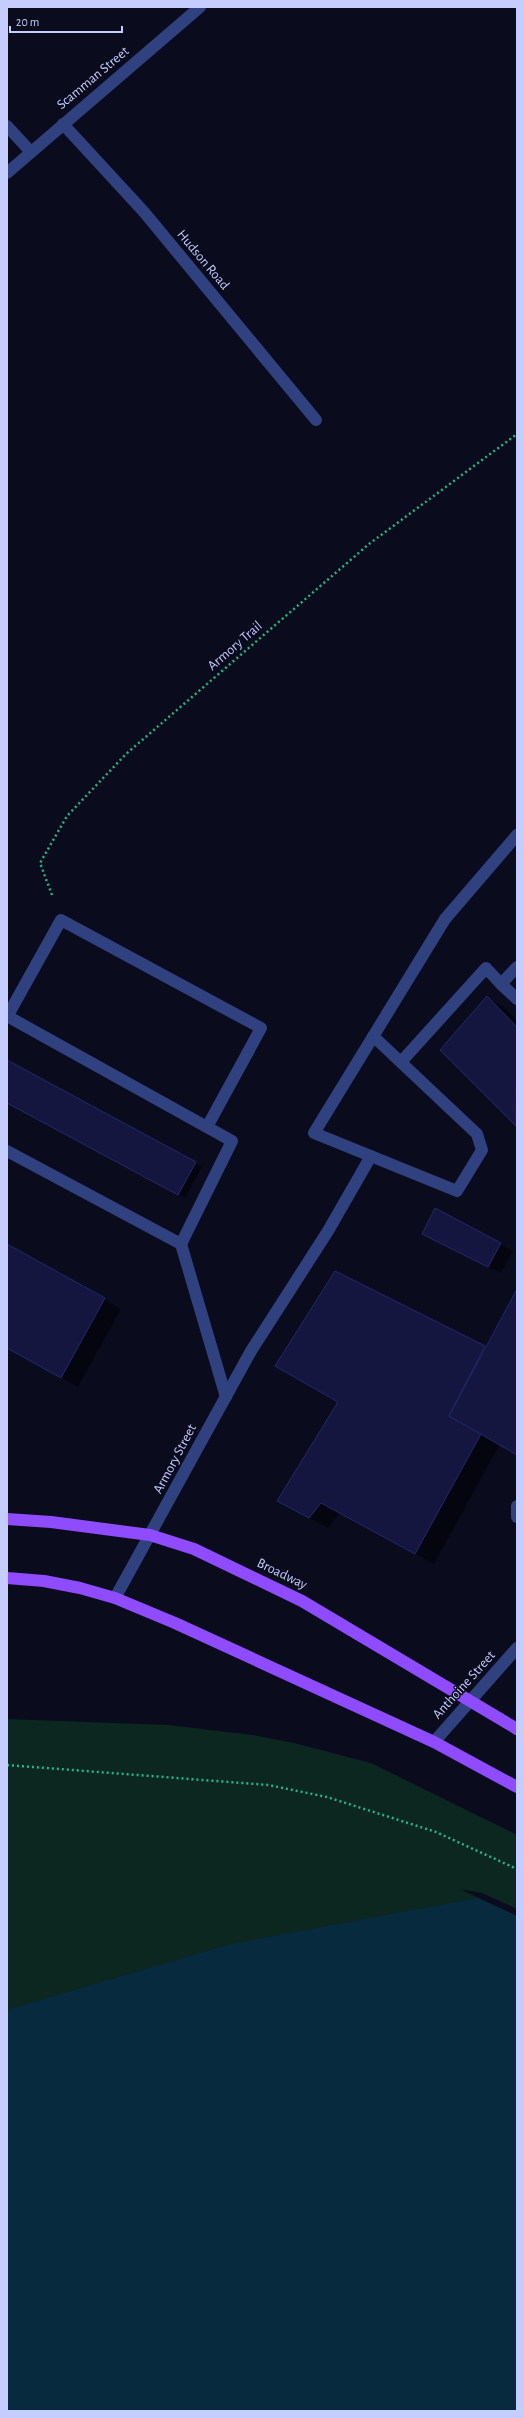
<svg xmlns="http://www.w3.org/2000/svg" width="524" height="2418" font-family="'Alegreya Sans',sans-serif">
	<rect width="100%" height="100%" fill="#0a0b1d"/>
	<path fill="#0c271f" d="M7 1719 168 1725 253 1735 294 1743 371 1763 517 1835V1909L482 1893 460 1889 517 1916V2411H7Z"/>
	<path fill="#072a3f" d="M478 1898 517 1916V2411H7V2010L231 1944Z"/>
	<g fill="#0007">
		<path d="M488 998 504 1007 517 1021V1126L441 1050Z"/>
		<path d="M7 1062 202 1167 185 1198 7 1102Z"/>
		<path d="M436 1210 513 1251 501 1273 436 1241Z"/>
		<path d="M7 1245 121 1309 78 1387 7 1347Z"/>
		<path d="M336 1273 485 1347 517 1291V1454L500 1444 434 1564 340 1513 328 1528 278 1501 340 1401Z"/>
	</g>
	<g fill="#14163f" stroke="#24286d">
		<path d="M487 996 517 1027 516 1126 440 1050Z"/>
		<path d="M7 1060 196 1162 178 1195 7 1103Z"/>
		<path d="M435 1208 501 1243 488 1267 422 1234Z"/>
		<path d="M7 1244 105 1298 61 1378 7 1348Z"/>
		<path d="M335 1271 485 1346 449 1416 481 1434 415 1554 321 1503 309 1518 277 1501 338 1402 275 1366Z"/>
		<path d="M517 1289V1455L449 1416Z"/>
	</g>
	<g fill="none" stroke-linecap="round" stroke-linejoin="round">
		<g stroke="#22b688" stroke-width="2.5" stroke-dasharray="2 3" stroke-linecap="butt">
			<path d="M52 895 40 863 67 816 126 754 369 544 517 434"/>
			<path d="M7 1765 268 1785 327 1797 436 1832 517 1869"/>
		</g>
		<g stroke="#304180" stroke-width="12">
			<path d="M63 124 144 212 316 420"/>
			<path d="M7 126 31 152"/>
			<path d="M7 173 200 7"/>
			<path d="M517 967 501 984 517 999"/>
			<path d="M8 1015 61 920 261 1028 207 1127"/>
			<path d="M7 1016 232 1141 181 1244"/>
			<path d="M373 1036 477 1134 482 1150 457 1191 314 1133 445 919 517 835"/>
			<path d="M401 1062 486 968 501 984"/>
			<path d="M7 1151 181 1244 226 1397"/>
			<path d="M517 1506V1517"/>
			<path d="M115 1598 251 1351 328 1231 371 1156"/>
			<path d="M434 1742 517 1648"/>
		</g>
		<g stroke="#8f4cff" stroke-width="12">
			<path d="M7 1519 51 1522 150 1535 194 1549 302 1601 517 1729"/>
			<path d="M7 1578 44 1581 80 1588 115 1598 175 1623 434 1742 517 1787"/>
		</g>
	</g>
	<g text-anchor="middle" dominant-baseline="central" stroke-width="3" stroke-linejoin="round" paint-order="stroke">
		<g font-size="14" fill="#c5cdff" stroke="#0a0b1d">
			<text transform="translate(93 78) rotate(-40)">Scamman Street</text>
			<text transform="translate(203 260) rotate(50)">Hudson Road</text>
			<text transform="translate(235 646) rotate(-41)">Armory Trail</text>
			<text transform="translate(175 1459) rotate(-62)">Armory Street</text>
			<text transform="translate(282 1574) rotate(26)">Broadway</text>
			<text transform="translate(464 1685) rotate(-48)">Anthoine Street</text>
		</g>
	</g>
	<rect width="524" height="2418" fill="none" stroke="#c5cdff" stroke-width="16"/>
	<path d="M10 26v6h112v-6" fill="none" stroke="#c5cdff" stroke-width="2"/>
	<text x="16" y="26" font-size="12" fill="#c5cdff" stroke="#0a0b1d" stroke-width="3" paint-order="stroke">20 m</text>
</svg>
